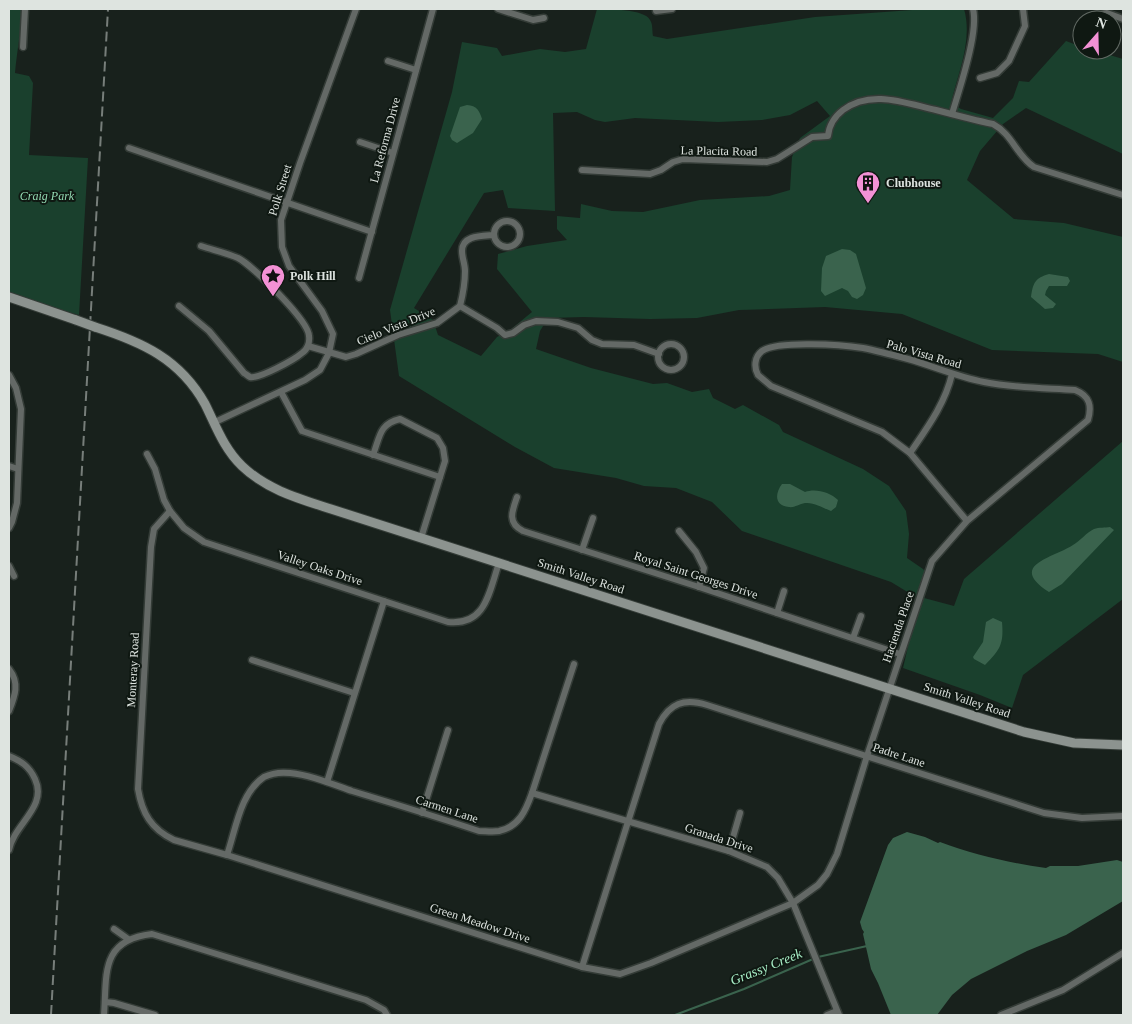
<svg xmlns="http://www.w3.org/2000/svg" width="1132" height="1024" font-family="'Times New Roman',serif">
	<rect width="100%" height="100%" fill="#18211c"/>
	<g fill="#1a402d" fill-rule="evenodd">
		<path d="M9 9H22C21 31 17 51 15 73L29 76 33 83 29 155 88 158 79 315 9 295Z"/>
		<path d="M597 9C608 9 645 9 650 20 653 24 652 31 653 36L667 39 815 17 926 9H964C973 40 958 73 951 103L961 109 993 118 1013 98 1019 81 1029 82 1066 41 1082 47V50H1093L1123 59V154L1026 108 1003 124 980 151 967 180 1014 219 1064 223 1123 237V362L1098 354 992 350 902 314 825 307 739 310 697 318 650 319 584 317 548 318 540 331 536 349 591 368 653 384 667 383 692 392 709 389 713 398 735 409 743 405 779 425 783 432 863 469 889 486 906 511 909 534 907 558 923 569 931 578 924 598 954 606 964 579 1123 441V599L1023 675 1012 708 980 695 903 668 919 599 891 582 742 531 712 502 676 488 644 486 616 478 554 468 515 447 399 376 390 310 452 92 462 42 497 48 502 56 540 49 565 52 586 49ZM817 101 830 116 800 138 792 157 790 190 769 196 700 200 643 212 612 211 581 204 580 218 557 216V229L567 240 527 246 498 254 497 269 532 312 510 330 497 337 481 356 438 335 433 320 414 308 484 193 503 190 508 208 555 211 553 113 577 112 595 120 605 122 635 118 718 122 762 120 790 115Z"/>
	</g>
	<g fill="#3a634d">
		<path d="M467 105C477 106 479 110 482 119L473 133 457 143 452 140 450 136 460 107Z"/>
		<path d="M842 249 850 250 856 254 866 288 863 295 857 299 852 297 848 291 842 288 825 296 821 291 822 268 826 256Z"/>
		<path d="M1049 274 1068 277 1070 281 1067 286H1049L1046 291 1045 295 1056 304 1053 308 1045 309 1031 297C1033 283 1035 278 1049 274Z"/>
		<path d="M782 484H790L805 492C815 488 830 492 838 500L836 507 831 511C823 508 814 502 805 503 799 504 794 508 789 507 774 506 775 493 782 484Z"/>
		<path d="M1110 527 1114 530 1062 584 1049 592C1007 565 1053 558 1073 545 1080 541 1087 532 1094 529 1099 527 1105 528 1110 527Z"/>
		<path d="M993 618 1002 622C1004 644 1000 650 985 665L974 659 973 657 983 642 986 622Z"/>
		<path d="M907 832 925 837 938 843 940 842C975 855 1010 863 1046 868L1050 866H1078L1117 860 1123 862V901L1066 935 1027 951 971 979 952 995 937 1015H891L878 983 871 969 863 934 864 932 862 929 860 922 888 845 893 838Z"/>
	</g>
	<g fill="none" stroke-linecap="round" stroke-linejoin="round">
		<g stroke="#3a634d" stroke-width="2">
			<path d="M818 957 867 946"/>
			<path d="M675 1015 744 989 813 959"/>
		</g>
		<g stroke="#343c37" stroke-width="9">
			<g id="minor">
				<path d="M498 9 533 20 544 18"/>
				<path d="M656 11 672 9"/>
				<path d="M1096 20 1095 15 1107 13 1123 19"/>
				<path d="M23 47 25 9"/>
				<path d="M388 61 416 70"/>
				<path d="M980 78 997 73 1009 61 1025 26 1023 9"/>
				<path d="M952 114C959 90 979 32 973 9"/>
				<path d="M360 142 393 153"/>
				<path d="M129 148 372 232"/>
				<path d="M582 170 650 174 661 170 673 162 683 159 767 162 777 159 812 137 828 136C829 125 834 117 843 110 871 89 905 103 936 110 955 115 974 120 993 124 1012 134 1017 156 1034 167L1123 195"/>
				<circle cx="507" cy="234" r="13"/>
				<path d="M359 278 433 9"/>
				<path d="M179 306 209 331 244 373C246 374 248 376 250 377 259 379 294 360 302 353 307 350 310 343 309 336 309 321 253 266 238 258 227 253 213 250 201 246"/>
				<path d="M460 306C463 294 465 283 465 271 465 264 462 258 462 251 462 235 482 236 494 235"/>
				<circle cx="671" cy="357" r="13"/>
				<path d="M308 346 346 357 356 354 398 335 437 323 460 306 497 328 505 335 513 333 524 325 536 321 558 322 578 328 592 340 602 344 634 345 659 354"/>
				<path d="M9 375 16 388 21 409 17 503 12 522 9 528"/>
				<path d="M281 392 302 431 440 477"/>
				<path d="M213 423 305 380 320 370 329 353 333 334 322 311 289 266 282 247 281 220 300 163 356 9"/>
				<path d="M910 453C927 428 945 404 952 374"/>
				<path d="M147 454 155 469 164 500 170 511 184 528 204 542 448 622C486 626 489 592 499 563"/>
				<path d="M373 455C380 437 379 424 400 419L437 438 443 448 445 461 421 538"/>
				<path d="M9 466 18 469"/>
				<path d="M517 497C512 511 507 523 523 531L699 587 900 654"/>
				<path d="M170 511 154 529 151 547 138 789C142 813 151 829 174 840L227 855 582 967 620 974 651 963 793 903 818 885 827 874 837 854 867 756 932 561 967 521 1088 420C1092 406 1090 396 1075 390 1045 388 1014 388 984 382 958 377 933 366 908 359 893 355 878 351 863 348 843 345 778 340 762 351 754 357 754 368 758 375L771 386 882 432 910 453 967 521"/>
				<path d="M679 531 696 552 704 568 699 587"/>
				<path d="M582 550 593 518"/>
				<path d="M9 566 14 576"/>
				<path d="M777 613 784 591"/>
				<path d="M853 638 861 616"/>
				<path d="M252 660 354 693"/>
				<path d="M9 669C20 683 15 696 9 711"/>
				<path d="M9 756C21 761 29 766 35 779 48 807 14 824 9 850"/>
				<path d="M327 782 384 601"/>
				<path d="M532 793 729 851 767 867 778 878 793 903 839 1015"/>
				<path d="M422 813 448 730"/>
				<path d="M729 851 740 813"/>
				<path d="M227 855C236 829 240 793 264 777 272 773 281 772 290 773 311 775 332 784 352 791 395 804 437 817 479 831 485 831 493 832 499 831 519 827 526 810 532 793L574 664"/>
				<path d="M114 929 128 939"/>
				<path d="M582 967 659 724C670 703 684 698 707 705L1044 813 1082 818 1123 816"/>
				<path d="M105 1002 114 1003 155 1015"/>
				<path d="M104 1015C107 974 100 940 152 934L366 1000 384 1010 387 1015"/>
				<path d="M827 1015 837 1011"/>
				<path d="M1001 1015 1063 990 1123 953"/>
			</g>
		</g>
		<g stroke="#343c37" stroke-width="11">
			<g id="secondary">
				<path d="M9 297 76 320"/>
				<path d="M95 327C142 342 180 359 205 404 216 426 224 449 242 466 267 490 300 499 331 509L1024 732 1074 743 1123 745"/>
			</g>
		</g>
		<use href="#minor" stroke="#646966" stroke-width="6"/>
		<use href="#secondary" stroke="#8c938f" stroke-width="9"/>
		<path stroke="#777e7a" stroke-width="2" stroke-dasharray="10 5" stroke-linecap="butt" d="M51 1015 108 9"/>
		<g stroke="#343c37" stroke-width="11" stroke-linecap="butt">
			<path id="secondary-bridge" d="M76 320 95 327"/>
		</g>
		<use href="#secondary-bridge" stroke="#8c938f" stroke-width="9"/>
	</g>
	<defs>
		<g id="building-pin" transform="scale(1.25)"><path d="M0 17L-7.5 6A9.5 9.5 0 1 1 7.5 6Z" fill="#f391d5" stroke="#0f1812"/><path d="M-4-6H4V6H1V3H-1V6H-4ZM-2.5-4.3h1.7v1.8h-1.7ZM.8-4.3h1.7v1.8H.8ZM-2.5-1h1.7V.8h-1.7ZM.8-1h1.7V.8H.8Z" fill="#111"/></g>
		<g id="sight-pin" transform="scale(1.25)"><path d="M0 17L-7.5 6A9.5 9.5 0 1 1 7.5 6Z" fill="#f391d5" stroke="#0f1812"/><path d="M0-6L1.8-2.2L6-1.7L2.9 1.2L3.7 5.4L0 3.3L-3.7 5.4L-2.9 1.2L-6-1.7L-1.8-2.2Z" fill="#111"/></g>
	</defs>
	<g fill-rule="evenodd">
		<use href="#building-pin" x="868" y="183"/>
		<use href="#sight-pin" x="273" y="276"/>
	</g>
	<g text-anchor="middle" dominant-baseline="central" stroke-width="4" stroke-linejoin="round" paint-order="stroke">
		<g font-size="12" fill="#dee4e0" stroke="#0f1812">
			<text transform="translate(385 140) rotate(-75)">La Reforma Drive</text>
			<text transform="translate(719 151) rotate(1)">La Placita Road</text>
			<text transform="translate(280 190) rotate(-73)">Polk Street</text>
			<text transform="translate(396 326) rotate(-22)">Cielo Vista Drive</text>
			<text transform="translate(924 354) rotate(16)">Palo Vista Road</text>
			<text transform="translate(320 568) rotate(18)">Valley Oaks Drive</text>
			<text transform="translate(696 575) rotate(18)">Royal Saint Georges Drive</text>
			<text transform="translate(581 576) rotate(18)">Smith Valley Road</text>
			<text transform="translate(898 627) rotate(-71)">Hacienda Place</text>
			<text transform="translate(133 670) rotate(-87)">Monteray Road</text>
			<text transform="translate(967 700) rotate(18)">Smith Valley Road</text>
			<text transform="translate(899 755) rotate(18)">Padre Lane</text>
			<text transform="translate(447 809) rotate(18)">Carmen Lane</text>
			<text transform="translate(719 838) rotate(18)">Granada Drive</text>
			<text transform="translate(480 923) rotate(18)">Green Meadow Drive</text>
		</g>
		<g font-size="12" font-weight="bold" fill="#dee4e0" stroke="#0f1812" text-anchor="start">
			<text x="886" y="183">Clubhouse</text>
			<text x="290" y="276">Polk Hill</text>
		</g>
		<g font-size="12" font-style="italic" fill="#93d9b2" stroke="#0f1812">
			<text x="47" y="196">Craig Park</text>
		</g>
		<g font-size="14" font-style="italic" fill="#a7edc6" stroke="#0f1812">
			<text transform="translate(766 967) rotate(-22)">Grassy Creek</text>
		</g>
	</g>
	<rect width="1132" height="1024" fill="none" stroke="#dee4e0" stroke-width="20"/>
	<g transform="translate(1097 35) rotate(20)"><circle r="24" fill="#0f1812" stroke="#626a64"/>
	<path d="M0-4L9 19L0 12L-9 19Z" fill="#f391d5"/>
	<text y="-8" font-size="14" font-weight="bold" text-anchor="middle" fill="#dee4e0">N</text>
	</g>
</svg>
